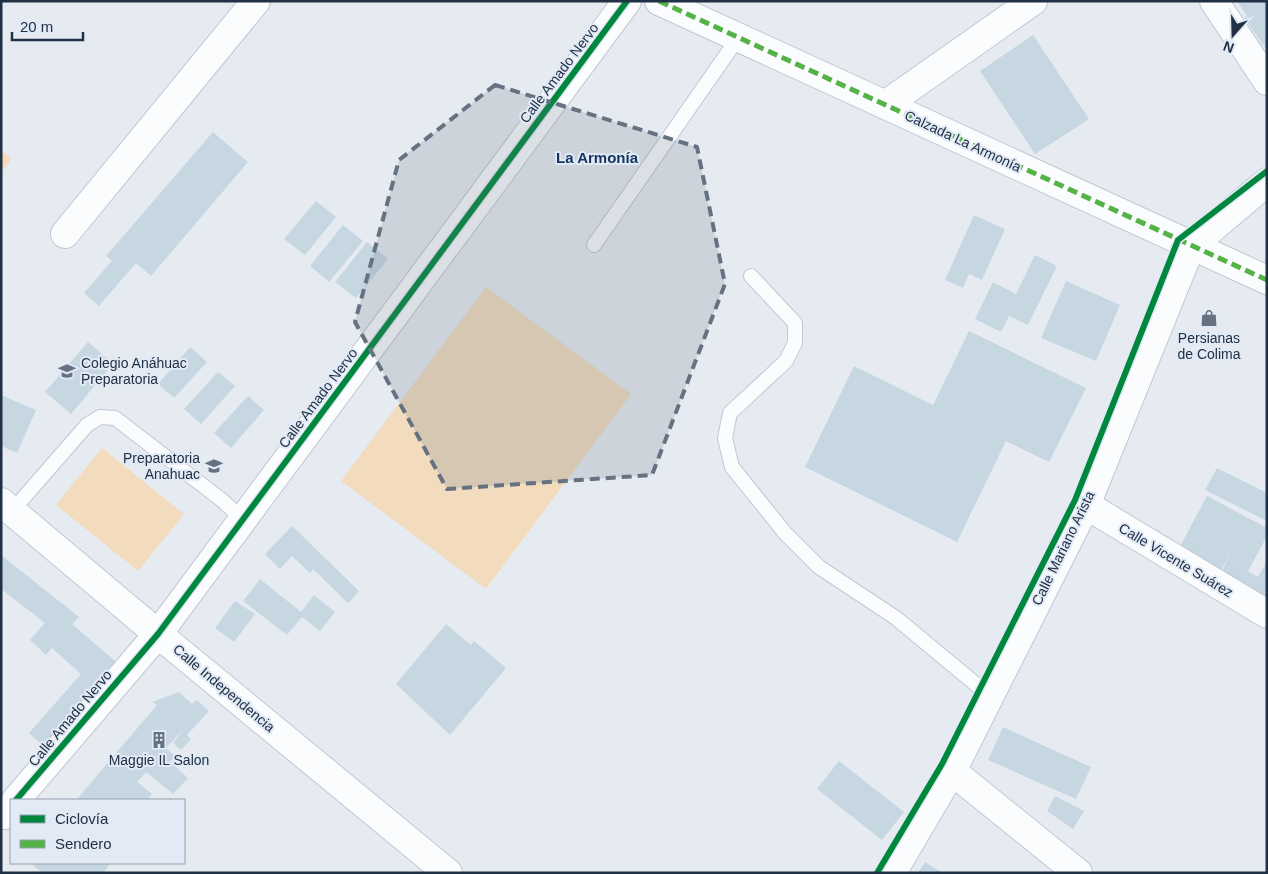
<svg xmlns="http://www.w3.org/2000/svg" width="1268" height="874" font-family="Arial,sans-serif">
	<rect width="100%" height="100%" fill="#e6ebf1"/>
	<g fill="#f2dcbd">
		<path d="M1 150 12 159 1 172Z"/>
		<path d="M486 287 631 394 486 589 341 481Z"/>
		<path d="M102 448 184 514 138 571 56 505Z"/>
	</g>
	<g fill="#c6d7e2">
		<path d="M1237 1H1267V50L1244 18 1247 16Z"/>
		<path d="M1033 35 1089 119 1035 154 980 71Z"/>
		<path d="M213 132 248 162 151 276 136 263 99 306 84 293 112 261 106 256Z"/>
		<path d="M316 201 336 217 305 255 284 239Z"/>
		<path d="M974 215 1005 229 982 280 969 274 963 288 945 280Z"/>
		<path d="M343 225 363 241 329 282 310 266Z"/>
		<path d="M367 242 388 259 356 298 335 282Z"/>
		<path d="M1035 255 1057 266 1028 325 1009 316 1001 332 975 319 993 282 1016 294Z"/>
		<path d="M1066 281 1120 305 1096 361 1041 338Z"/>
		<path d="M969 331 1086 388 1049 462 1006 441 957 542 805 467 854 366 933 405Z"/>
		<path d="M88 342 113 364 71 414 45 392Z"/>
		<path d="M190 347 207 362 174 398 158 384Z"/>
		<path d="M218 372 235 386 201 424 184 409Z"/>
		<path d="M1 395 36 410 17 453 1 446Z"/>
		<path d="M248 396 264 410 231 448 214 433Z"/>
		<path d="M1217 468 1267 493V521L1205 490Z"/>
		<path d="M1207 496 1267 528V536L1248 571 1258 577 1267 561V606L1220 575 1231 553 1220 572 1178 550Z"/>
		<path d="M292 526 359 591 348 603 313 569 310 573 292 556 280 569 265 554Z"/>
		<path d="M1 555 79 617 72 624 123 668 49 751 29 733 81 674 52 648 46 655 30 640 45 623 1 589Z"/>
		<path d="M260 579 301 612 314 595 335 612 320 631 302 617 287 635 243 601Z"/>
		<path d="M235 601 255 614 234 642 215 628Z"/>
		<path d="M446 624 471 645 474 641 506 668 450 735 396 684Z"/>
		<path d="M179 692 192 704 197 700 209 711 187 735 191 739 181 750 173 743 183 729 166 748 175 756 170 762 188 778 173 794 146 772 137 782 152 794 147 800 77 799 157 705 152 702Z"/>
		<path d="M1003 727 1091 767 1076 799 988 760Z"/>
		<path d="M839 761 904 812 882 840 817 789Z"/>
		<path d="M1055 796 1084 811 1073 829 1047 811Z"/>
		<path d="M925 862 943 873H918Z"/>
		<path d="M30 863H111L103 873H83L80 870 78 873H43Z"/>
	</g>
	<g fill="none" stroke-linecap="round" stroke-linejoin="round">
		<g stroke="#bec8d5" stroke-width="16">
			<g id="lane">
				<path d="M594 245 738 38"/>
				<path d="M751 276 795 323V343L786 361 730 413 725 438 732 467 785 533 819 567 896 618 990 696"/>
				<path d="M12 511 87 425 100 417 115 418 223 501 243 520"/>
			</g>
		</g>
		<g stroke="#bec8d5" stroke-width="30">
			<g id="street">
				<path d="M659 1 1267 280"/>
				<path d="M1214 1 1267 81"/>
				<path d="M885 105 1033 1"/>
				<path d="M65 234 256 1"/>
				<path d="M1 502 158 634"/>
				<path d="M1086 505 1267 614"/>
				<path d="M952 771 1078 873"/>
				<path d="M1 813 4 815"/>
			</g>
		</g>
		<g stroke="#bec8d5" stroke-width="30">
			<g id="secondary">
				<path d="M158 634 448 873"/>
				<path d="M16 800 158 634 627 1"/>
				<path d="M892 873 952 771 1086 505 1191 246 1267 182"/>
			</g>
		</g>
		<use href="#lane" stroke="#fbfcfd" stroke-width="14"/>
		<use href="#street" stroke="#fbfcfd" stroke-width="28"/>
		<use href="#secondary" stroke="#fbfcfd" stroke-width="28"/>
		<path stroke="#55b247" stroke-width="5" stroke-dasharray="10 5" stroke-linecap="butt" d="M659 1 1267 280"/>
		<g stroke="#e2eaf5" stroke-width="9">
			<g id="cycleway">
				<path d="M16 800 158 634 627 1"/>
				<path d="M877 873 942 764 1075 500 1178 240 1267 171"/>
			</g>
		</g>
		<use href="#cycleway" stroke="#00873e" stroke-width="6"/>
	</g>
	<path fill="#667281" fill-opacity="0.2" stroke="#667281" stroke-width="4" stroke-dasharray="10 6" stroke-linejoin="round" d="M495 85 697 147 725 284 652 475 447 489 355 322 399 160Z"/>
	<defs>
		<g id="shop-bare" transform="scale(1.35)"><path d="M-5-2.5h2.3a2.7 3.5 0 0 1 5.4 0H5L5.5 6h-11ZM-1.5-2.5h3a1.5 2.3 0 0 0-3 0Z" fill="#667281" stroke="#e2eaf5" stroke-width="2.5" paint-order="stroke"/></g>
		<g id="school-bare" transform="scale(1.35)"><path d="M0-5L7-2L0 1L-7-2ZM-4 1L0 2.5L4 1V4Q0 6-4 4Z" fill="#667281" stroke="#e2eaf5" stroke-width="2.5" paint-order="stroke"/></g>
		<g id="university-bare" transform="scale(1.35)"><path d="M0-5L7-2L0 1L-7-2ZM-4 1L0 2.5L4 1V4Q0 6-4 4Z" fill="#667281" stroke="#e2eaf5" stroke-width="2.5" paint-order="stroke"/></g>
		<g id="building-bare" transform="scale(1.35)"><path d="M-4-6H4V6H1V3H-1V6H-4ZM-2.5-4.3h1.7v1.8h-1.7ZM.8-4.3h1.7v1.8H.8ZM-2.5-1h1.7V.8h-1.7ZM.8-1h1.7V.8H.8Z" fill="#667281" stroke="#e2eaf5" stroke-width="2.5" paint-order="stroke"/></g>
	</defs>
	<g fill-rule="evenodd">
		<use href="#shop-bare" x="1209" y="318"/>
		<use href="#school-bare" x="67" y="371"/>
		<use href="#university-bare" x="214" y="466"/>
		<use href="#building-bare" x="159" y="740"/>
	</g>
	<g text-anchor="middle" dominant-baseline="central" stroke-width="4" stroke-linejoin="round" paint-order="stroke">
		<g font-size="14" fill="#213145" stroke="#e2eaf5">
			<text transform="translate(559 73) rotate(-53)">Calle Amado Nervo</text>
			<text transform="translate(963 141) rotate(25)">Calzada La Armonía</text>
			<text transform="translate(318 398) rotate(-53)">Calle Amado Nervo</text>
			<text transform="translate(1063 548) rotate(-64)">Calle Mariano Arista</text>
			<text transform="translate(1176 560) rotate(31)">Calle Vicente Suárez</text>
			<text transform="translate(224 688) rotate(40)">Calle Independencia</text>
			<text transform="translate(70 718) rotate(-50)">Calle Amado Nervo</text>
		</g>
		<g font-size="14" fill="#213145" stroke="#e2eaf5">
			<text x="1209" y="338">Persianas<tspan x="1209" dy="16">de Colima</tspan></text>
			<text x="81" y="363" text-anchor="start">Colegio Anáhuac<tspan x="81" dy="16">Preparatoria</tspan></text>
			<text x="200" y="458" text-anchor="end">Preparatoria<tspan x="200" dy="16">Anahuac</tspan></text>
			<text x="159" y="760">Maggie IL Salon</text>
		</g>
		<g font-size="15" font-weight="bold" fill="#12345f" stroke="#e2eaf5">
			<text x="597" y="157">La Armonía</text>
		</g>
	</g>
	<rect width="1268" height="874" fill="none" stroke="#213145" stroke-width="5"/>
	<rect x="10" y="799" width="175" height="65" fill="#e2eaf5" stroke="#95a0af"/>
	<rect x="20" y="815" width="25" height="8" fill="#00873e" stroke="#95a0af"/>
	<text x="55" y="824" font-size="15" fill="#213145">Ciclovía</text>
	<rect x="20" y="840" width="25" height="8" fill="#55b247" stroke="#95a0af"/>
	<text x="55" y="849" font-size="15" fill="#213145">Sendero</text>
	<g transform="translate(1233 35) rotate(200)" stroke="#e2eaf5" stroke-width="4" paint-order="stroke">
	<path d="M0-4L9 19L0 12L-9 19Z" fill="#213145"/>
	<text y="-8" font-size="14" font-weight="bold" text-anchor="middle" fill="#213145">N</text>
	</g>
	<path d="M12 32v8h71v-8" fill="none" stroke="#213145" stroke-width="2.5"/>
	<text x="20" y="32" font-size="15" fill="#213145" stroke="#e2eaf5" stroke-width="4" paint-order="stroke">20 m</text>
</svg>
